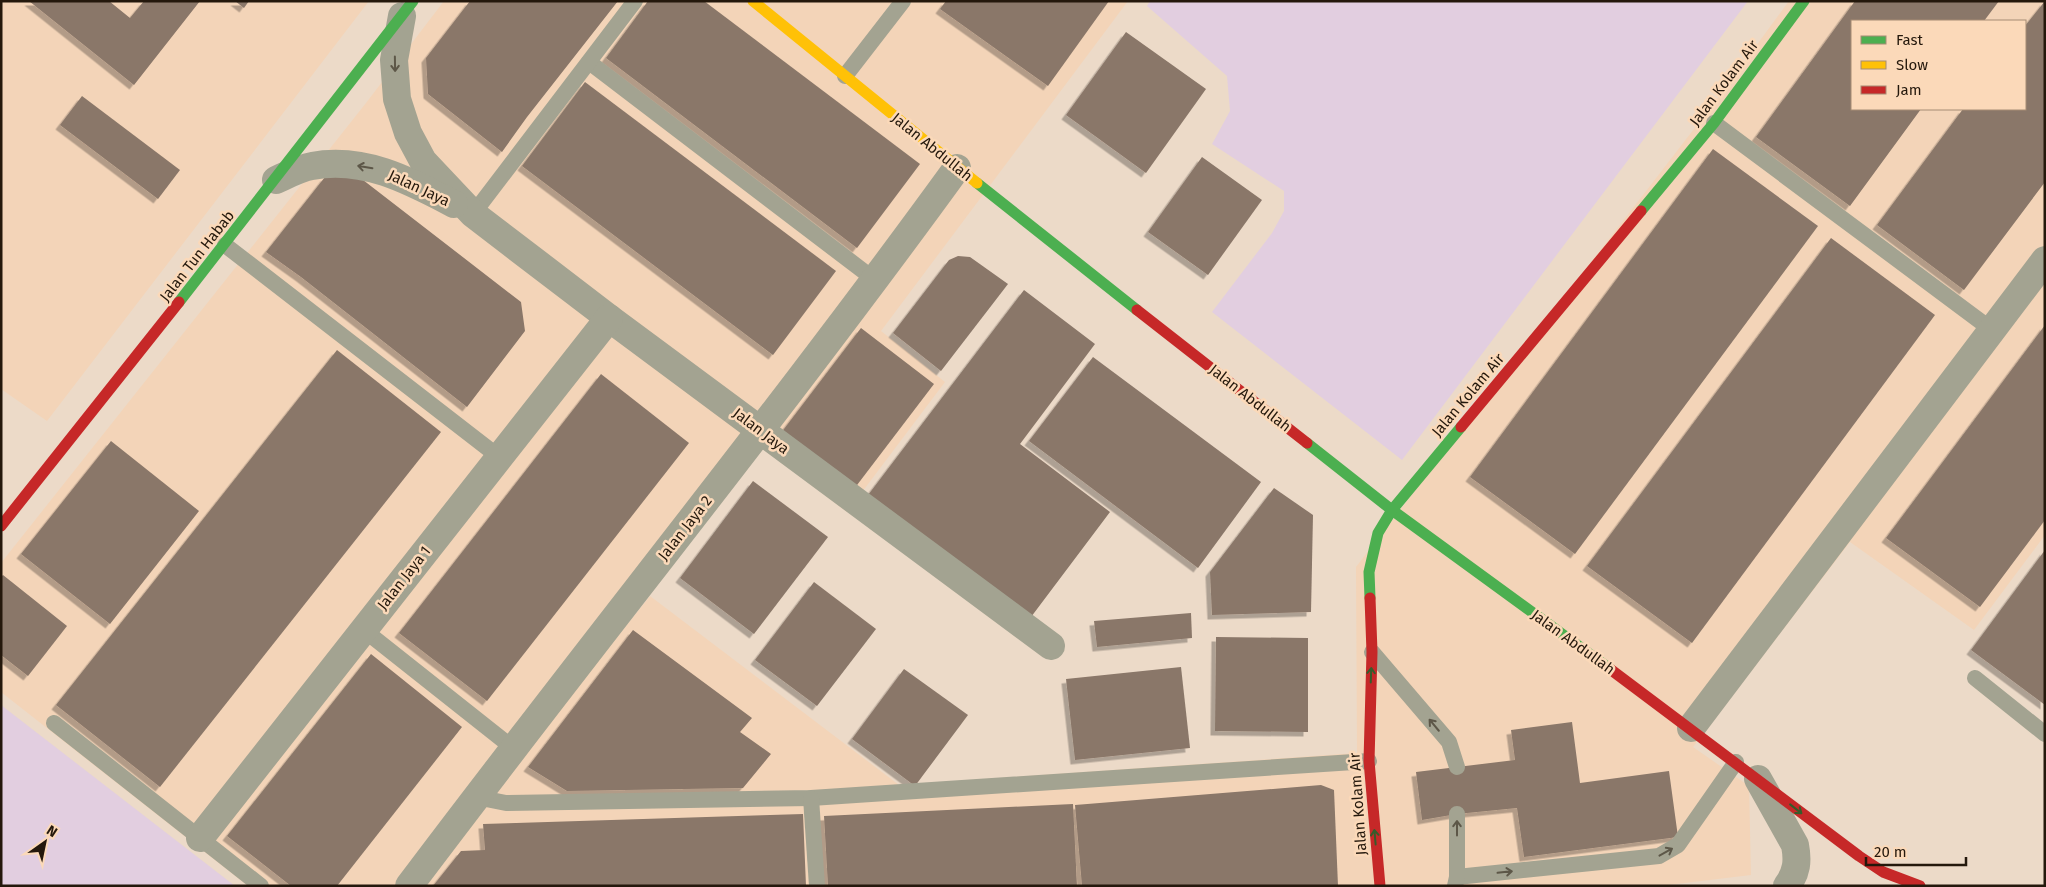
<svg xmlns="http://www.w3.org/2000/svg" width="2046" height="887" font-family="'Fira Sans',sans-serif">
	<defs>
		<filter id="shadow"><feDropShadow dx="-4.5" dy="4.5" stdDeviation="0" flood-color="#0004"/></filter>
	</defs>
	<rect width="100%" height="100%" fill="#ecdac8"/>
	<g fill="#f3d4b8" fill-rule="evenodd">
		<path d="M1 1H369L47 421 1 389Z"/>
		<path d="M444 1H1128L881 331 945 382 847 512 743 433 395 886H248L1 692V563L366 103Z"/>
		<path d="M1789 1H2045V535L1974 630 1850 542 1693 747 1749 786 1751 875 1660 886H426L560 708 650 596 899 785 1357 753 1356 567 1714 103ZM1852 21H2025V109H1852Z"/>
	</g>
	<g fill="#e2cee0">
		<path d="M1150 1H1748L1402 460 1212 312 1272 233 1284 211V191L1212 144 1230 111 1227 76 1147 6Z"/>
		<path d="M1 705 235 886H1Z"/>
	</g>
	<g fill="#8a7769" filter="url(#shadow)">
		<path d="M29 1H109L130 18 144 1H200L134 85Z"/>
		<path d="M235 1H249L244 8Z"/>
		<path d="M470 1H618L527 117 502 152 428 94 426 58Z"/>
		<path d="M648 1H704L920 164 857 248 606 58Z"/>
		<path d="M946 1H1109L1048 86 940 9Z"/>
		<path d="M1855 1H1999L1984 21H1852V109H1921L1850 206 1756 137Z"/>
		<path d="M2045 1V182L1964 290 1877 225 1963 109H2025V26Z"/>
		<path d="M1126 32 1206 89 1146 173 1066 115Z"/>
		<path d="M585 82 836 271 773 355 522 166Z"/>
		<path d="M82 96 180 170 158 199 60 125Z"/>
		<path d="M1713 149 1818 226 1575 554 1470 477Z"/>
		<path d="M1202 157 1262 200 1208 275 1148 232Z"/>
		<path d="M354 173 521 302 525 331 467 407 301 277 266 252 325 177Z"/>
		<path d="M1831 238 1935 315 1692 643 1587 566Z"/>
		<path d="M958 256 970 257 1008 284 941 371 893 333 949 260Z"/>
		<path d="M1024 290 1095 344 1020 444 1110 512 1025 625 862 503Z"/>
		<path d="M2045 325V520L1980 607 1886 538Z"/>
		<path d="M861 328 934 384 854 489 781 433Z"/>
		<path d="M337 350 441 432 160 787 56 705Z"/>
		<path d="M1093 357 1261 482 1198 568 1029 441Z"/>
		<path d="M601 374 689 443 487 701 399 633Z"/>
		<path d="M111 441 199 511 110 624 21 554Z"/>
		<path d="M753 481 828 537 754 634 680 578Z"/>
		<path d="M1274 488 1313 515 1311 612 1212 615 1210 572Z"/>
		<path d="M2045 550V705L1971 650Z"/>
		<path d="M3 575 67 626 28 676 1 655V577Z"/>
		<path d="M814 582 876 629 817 706 755 660Z"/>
		<path d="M1191 613 1192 638 1097 647 1094 621Z"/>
		<path d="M633 630 752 718 740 732 771 754 743 788 567 791 528 767Z"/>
		<path d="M1216 637 1308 638V732L1215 731Z"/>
		<path d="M371 654 462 727 337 886H291L227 836Z"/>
		<path d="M1181 667 1190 748 1075 760 1066 679Z"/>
		<path d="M904 669 968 715 915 786 852 739Z"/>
		<path d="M1572 722 1580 783 1669 771 1678 837 1524 857 1517 808 1457 814 1422 820 1416 772 1515 760 1511 730Z"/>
		<path d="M1321 785 1334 790 1338 886H1082L1075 805Z"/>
		<path d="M1073 804 1077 886H828L824 816Z"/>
		<path d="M803 814 806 886H433L461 851 485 850 483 824Z"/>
	</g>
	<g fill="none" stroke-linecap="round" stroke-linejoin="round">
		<g stroke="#a3a391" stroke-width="16">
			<path d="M589 62 875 280"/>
			<path d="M845 76 903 1"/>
			<path d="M1714 123 1992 330"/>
			<path d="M473 214 635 1"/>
			<path d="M225 245 499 457"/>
			<path d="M364 630 513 748"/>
			<path d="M1372 652 1449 742 1457 767"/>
			<path d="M1975 678 2045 734"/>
			<path d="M54 723 261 886"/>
			<path d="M476 797 506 803 811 798 1369 761"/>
			<path d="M811 798 817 886"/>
			<path d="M1457 877 1659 856 1678 845 1736 762"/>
			<path d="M1455 886 1457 877V814"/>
		</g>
		<g stroke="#a3a391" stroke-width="28">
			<path d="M402 16 394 60 397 99 408 133 423 161 473 214 609 318 1051 646"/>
			<path d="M276 180C287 175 300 168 312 166 364 156 410 181 454 204"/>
			<path d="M1691 728 2045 260"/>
			<path d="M1758 779 1795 845C1798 861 1797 872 1787 886"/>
			<path d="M200 838 609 318"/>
			<path d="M409 886C590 645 780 412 957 168"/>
		</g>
		<g stroke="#4caf50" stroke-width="11">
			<path d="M977 183 1137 310"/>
			<path d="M1641 211 1714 123 1804 1"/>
			<path d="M179 302 413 1"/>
			<path d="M1307 443 1392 510 1610 669"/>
			<path d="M1370 598 1369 572 1378 533 1392 510 1461 427"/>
		</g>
		<path stroke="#ffc107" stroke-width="11" d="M753 1 977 183"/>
		<g stroke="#c62828" stroke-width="11">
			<path d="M1137 310 1307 443"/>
			<path d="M1461 427 1641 211"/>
			<path d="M1 526 179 302"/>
			<path d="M1370 598 1372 652 1369 761 1380 886"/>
			<path d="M1610 669 1859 856 1883 872 1920 886"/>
		</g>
	</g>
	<defs><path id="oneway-shaft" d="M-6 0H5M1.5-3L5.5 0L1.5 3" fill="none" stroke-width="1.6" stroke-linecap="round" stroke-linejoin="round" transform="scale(1.25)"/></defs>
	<g stroke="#5d5748">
		<use href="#oneway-shaft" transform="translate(395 64) rotate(89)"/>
		<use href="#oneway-shaft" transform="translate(365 167) rotate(-171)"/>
		<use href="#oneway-shaft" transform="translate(1434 725) rotate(-130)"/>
		<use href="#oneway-shaft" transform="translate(1457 828) rotate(-90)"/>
		<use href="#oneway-shaft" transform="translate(1666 852) rotate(-29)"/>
		<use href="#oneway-shaft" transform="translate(1505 872) rotate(-6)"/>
	</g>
	<g stroke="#365c2b">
		<use href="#oneway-shaft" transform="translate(1371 675) rotate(-88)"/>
		<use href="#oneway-shaft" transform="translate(1796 809) rotate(38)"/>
		<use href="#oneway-shaft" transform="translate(1375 837) rotate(-95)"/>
	</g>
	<g text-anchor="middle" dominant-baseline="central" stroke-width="5" stroke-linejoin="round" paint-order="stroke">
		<g font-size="15" fill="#24180c" stroke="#fbd9b9">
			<text transform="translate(1724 83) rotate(-53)">Jalan Kolam Air</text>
			<text transform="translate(932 147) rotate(39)">Jalan Abdullah</text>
			<text transform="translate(419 188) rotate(25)">Jalan Jaya</text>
			<text transform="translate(197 256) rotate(-52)">Jalan Tun Habab</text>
			<text transform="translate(1468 395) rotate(-50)">Jalan Kolam Air</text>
			<text transform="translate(1250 398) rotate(38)">Jalan Abdullah</text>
			<text transform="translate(761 431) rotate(37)">Jalan Jaya</text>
			<text transform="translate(685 528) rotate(-52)">Jalan Jaya 2</text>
			<text transform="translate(404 578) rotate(-52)">Jalan Jaya 1</text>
			<text transform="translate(1573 642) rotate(36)">Jalan Abdullah</text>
			<text transform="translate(1358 804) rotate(-94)">Jalan Kolam Air</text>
		</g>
	</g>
	<rect width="2046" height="887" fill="none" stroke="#24180c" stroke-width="5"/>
	<rect x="1851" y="20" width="175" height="90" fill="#fbd9b9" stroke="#a58c74"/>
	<rect x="1861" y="36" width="25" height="8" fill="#4caf50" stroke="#a58c74"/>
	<text x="1896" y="45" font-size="15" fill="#24180c">Fast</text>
	<rect x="1861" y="61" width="25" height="8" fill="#ffc107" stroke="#a58c74"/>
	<text x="1896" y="70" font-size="15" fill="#24180c">Slow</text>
	<rect x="1861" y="86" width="25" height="8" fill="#c62828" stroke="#a58c74"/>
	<text x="1896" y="95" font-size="15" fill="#24180c">Jam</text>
	<g transform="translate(45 842) rotate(33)" stroke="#fbd9b9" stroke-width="4" paint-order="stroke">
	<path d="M0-4L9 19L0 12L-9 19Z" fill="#24180c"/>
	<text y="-8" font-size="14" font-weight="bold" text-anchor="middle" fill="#24180c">N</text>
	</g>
	<path d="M1866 857v8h100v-8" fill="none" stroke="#24180c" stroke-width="2.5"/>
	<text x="1874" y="857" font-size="15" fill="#24180c" stroke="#fbd9b9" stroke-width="4" paint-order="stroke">20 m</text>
</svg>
